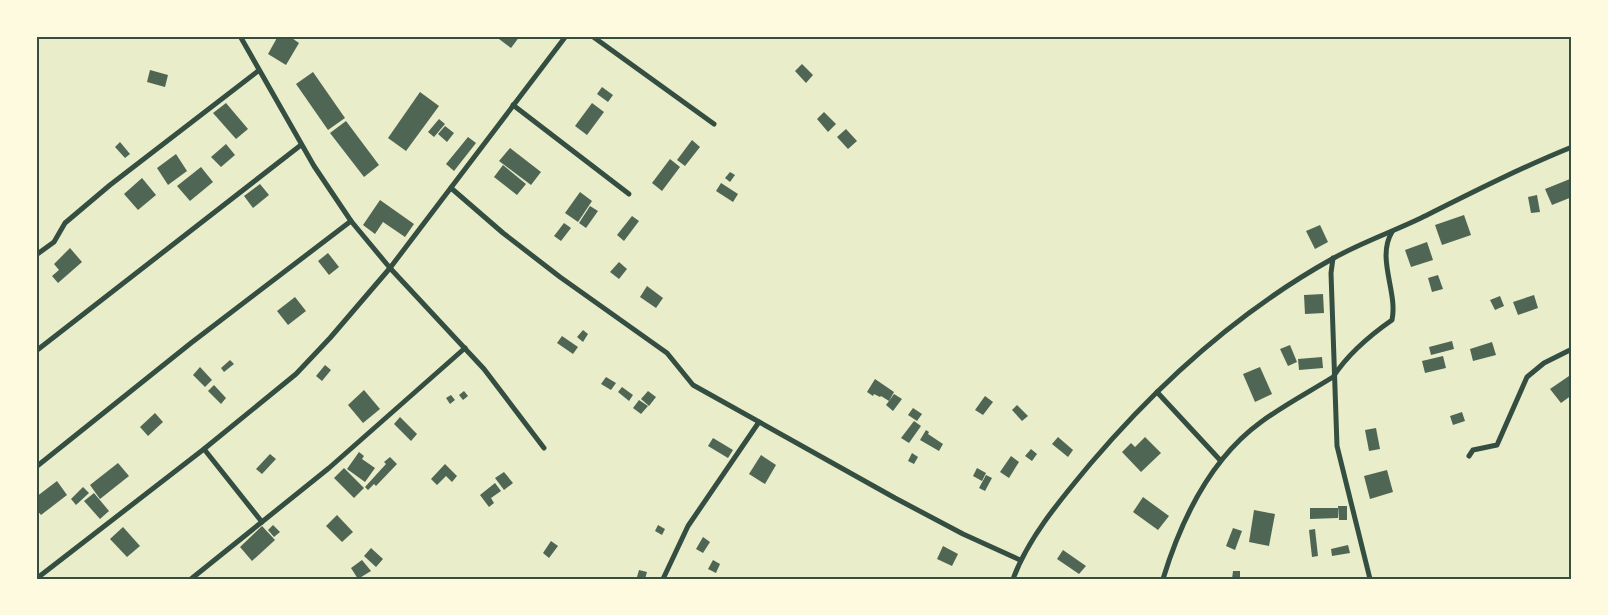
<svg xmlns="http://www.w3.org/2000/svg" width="1608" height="615" font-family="Mulish,sans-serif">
	<rect width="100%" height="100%" fill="#e9edc9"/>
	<g fill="#4f6655">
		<path d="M278 36H289L299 43 286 65 268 54Z"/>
		<path d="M501 36H520L511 48 499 39Z"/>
		<path d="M802 64 813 75 806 83 795 71Z"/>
		<path d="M150 70 168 75 165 87 147 82Z"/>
		<path d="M313 72 345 118 328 130 296 84Z"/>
		<path d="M602 87 613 95 608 102 597 94Z"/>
		<path d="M420 92 439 106 406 151 388 138Z"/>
		<path d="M226 103 248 129 236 139 213 113Z"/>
		<path d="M592 103 604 112 587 135 575 126Z"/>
		<path d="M824 112 836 124 828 132 817 119Z"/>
		<path d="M439 119 445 124 434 137 428 132Z"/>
		<path d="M346 121 379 165 364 177 330 133Z"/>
		<path d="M445 126 454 133 447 142 438 134Z"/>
		<path d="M846 129 857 141 848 149 837 137Z"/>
		<path d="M468 137 476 143 454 171 446 164Z"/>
		<path d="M692 140 700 147 685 166 677 160Z"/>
		<path d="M120 142 130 154 125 158 115 147Z"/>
		<path d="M226 144 235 155 221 167 211 157Z"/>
		<path d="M510 148 541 172 531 185 499 161Z"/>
		<path d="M176 154 187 171 168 185 157 168Z"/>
		<path d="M670 159 680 167 662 191 652 183Z"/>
		<path d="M503 165 526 184 517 195 494 177Z"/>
		<path d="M201 167 213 182 190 201 177 186Z"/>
		<path d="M730 172 735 175 730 182 725 178Z"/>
		<path d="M142 178 156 195 138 210 124 194Z"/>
		<path d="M1570 179 1572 197 1552 205 1545 189Z"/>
		<path d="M721 183 738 194 733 202 716 191Z"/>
		<path d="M260 184 269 195 253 208 244 196Z"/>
		<path d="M580 192 592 201 578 222 565 213Z"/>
		<path d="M1537 195 1540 212 1531 213 1528 197Z"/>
		<path d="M380 200 414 224 405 237 383 222 375 234 363 225Z"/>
		<path d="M590 206 598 211 586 228 579 223Z"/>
		<path d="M1464 215 1471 235 1442 245 1435 225Z"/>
		<path d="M632 216 639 221 624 241 617 235Z"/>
		<path d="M564 223 571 228 561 241 554 236Z"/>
		<path d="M1320 225 1328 242 1315 249 1306 231Z"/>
		<path d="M1427 242 1433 260 1411 267 1405 250Z"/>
		<path d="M70 248 82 262 58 283 52 276 59 270 54 264Z"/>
		<path d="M328 253 339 267 329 275 318 261Z"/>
		<path d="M619 262 627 269 619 279 610 272Z"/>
		<path d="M1438 275 1443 289 1432 292 1428 278Z"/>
		<path d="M647 286 663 298 656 308 640 297Z"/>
		<path d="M1323 294 1324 313 1305 314 1304 295Z"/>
		<path d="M1534 295 1538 308 1518 315 1513 302Z"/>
		<path d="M1500 296 1504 306 1495 310 1490 300Z"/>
		<path d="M295 297 306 311 288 325 277 311Z"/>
		<path d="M583 330 588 334 583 342 577 337Z"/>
		<path d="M562 336 578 347 573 354 557 343Z"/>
		<path d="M1452 341 1454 349 1431 355 1429 347Z"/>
		<path d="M1492 342 1496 355 1473 361 1470 349Z"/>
		<path d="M1290 345 1297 362 1288 366 1280 349Z"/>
		<path d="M1443 356 1446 368 1425 373 1422 361Z"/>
		<path d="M1322 357 1323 368 1299 370 1298 359Z"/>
		<path d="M230 360 234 364 224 372 221 368Z"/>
		<path d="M325 365 331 370 322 381 316 376Z"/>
		<path d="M200 367 212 380 205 387 193 375Z"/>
		<path d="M1260 367 1272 394 1255 402 1243 374Z"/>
		<path d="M1569 376 1572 381V395L1561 403 1550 389Z"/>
		<path d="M606 377 616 383 611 390 601 384Z"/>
		<path d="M875 379 894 392 889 401 881 396 880 397 874 394 873 396 867 392Z"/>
		<path d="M214 385 226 398 221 404 208 391Z"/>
		<path d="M622 387 633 395 629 401 618 392Z"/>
		<path d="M364 390 380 409 363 423 348 405Z"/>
		<path d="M464 391 468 396 463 400 459 395Z"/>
		<path d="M648 391 656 397 649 406 641 399Z"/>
		<path d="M894 394 902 399 893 411 886 405Z"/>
		<path d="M451 395 455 400 450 404 446 398Z"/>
		<path d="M985 396 993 402 983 415 975 410Z"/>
		<path d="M639 400 648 406 641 414 633 408Z"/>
		<path d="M1017 405 1028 416 1022 421 1012 410Z"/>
		<path d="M913 408 922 414 917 421 908 415Z"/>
		<path d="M1462 412 1465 421 1453 425 1450 416Z"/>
		<path d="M155 413 163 422 148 436 140 427Z"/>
		<path d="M400 417 417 434 411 441 394 424Z"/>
		<path d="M914 421 921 426 909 443 901 438Z"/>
		<path d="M1376 428 1380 449 1369 451 1365 430Z"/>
		<path d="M926 430 929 432 928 434 943 444 939 451 920 440Z"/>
		<path d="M1058 437 1073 450 1068 457 1052 444Z"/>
		<path d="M1145 437 1161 453 1141 472 1122 452 1131 443 1135 447Z"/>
		<path d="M713 438 733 450 728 458 708 446Z"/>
		<path d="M1031 449 1037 454 1032 461 1025 456Z"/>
		<path d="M359 452 364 456 362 459 375 468 365 482 347 469Z"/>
		<path d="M912 453 918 457 914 464 908 461Z"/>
		<path d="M270 454 276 459 262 474 256 469Z"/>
		<path d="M761 455 776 465 765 484 749 474Z"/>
		<path d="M1011 456 1019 462 1009 478 1000 472Z"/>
		<path d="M390 457 397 464 376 486 374 484 368 490 365 487 386 464 384 462Z"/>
		<path d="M118 463 129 476 100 499 90 485Z"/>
		<path d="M445 464 457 476 452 482 446 476 437 485 431 479Z"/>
		<path d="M344 468 364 488 354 498 334 478Z"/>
		<path d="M977 468 986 473 982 481 973 476Z"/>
		<path d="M1387 470 1393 492 1370 499 1364 476Z"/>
		<path d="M504 472 513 483 504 490 495 478Z"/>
		<path d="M986 475 992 478 985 491 979 488Z"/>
		<path d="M57 481 67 495 41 515 36 509V497Z"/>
		<path d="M495 483 501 491 491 498 494 503 489 507 480 495Z"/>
		<path d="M83 487 89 493 76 505 71 499Z"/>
		<path d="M94 493 109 511 100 519 84 501Z"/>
		<path d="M1143 497 1169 516 1158 530 1133 512Z"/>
		<path d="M1338 506H1347V520H1339Z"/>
		<path d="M1310 508H1338V518L1310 519Z"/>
		<path d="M1254 510 1275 514 1269 546 1249 542Z"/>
		<path d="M337 515 353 532 342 542 326 526Z"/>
		<path d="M273 525 280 532 274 537 268 530Z"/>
		<path d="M658 525 665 529 662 535 655 531Z"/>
		<path d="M262 526 275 540 252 561 240 547Z"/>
		<path d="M123 527 140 546 127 557 110 539Z"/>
		<path d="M1233 528 1242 531 1235 550 1226 546Z"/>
		<path d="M1315 529 1318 556 1312 557 1309 530Z"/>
		<path d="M703 537 710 542 703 553 696 549Z"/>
		<path d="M551 541 558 546 549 558 543 553Z"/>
		<path d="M1348 545 1350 553 1332 556 1331 549Z"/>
		<path d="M943 546 958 554 952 566 937 559Z"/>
		<path d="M371 548 383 559 376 567 364 556Z"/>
		<path d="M1063 550 1086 566 1079 574 1057 559Z"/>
		<path d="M362 560 371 571 358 579 351 568Z"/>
		<path d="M713 560 720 564 716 573 708 569Z"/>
		<path d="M639 570 647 572 645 579 637 577Z"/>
		<path d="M1233 571H1240V579H1232Z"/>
	</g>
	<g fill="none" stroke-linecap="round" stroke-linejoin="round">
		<g stroke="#344e41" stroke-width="5">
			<path d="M240 36 314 166 351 221 390 268 484 369 544 448"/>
			<path d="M592 36 714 124"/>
			<path d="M513 105 629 194"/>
			<path d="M451 188 503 233 560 277 667 353 693 385 895 498 963 534 1020 560"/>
			<path d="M36 255 54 242 65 223 110 185 258 71"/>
			<path d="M1333 258 1331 273 1337 446 1370 579"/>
			<path d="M36 351 301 145"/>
			<path d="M1157 392 1220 460"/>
			<path d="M204 449 262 522"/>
			<path d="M1469 456 1473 450 1497 445 1527 377 1544 363 1572 349"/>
			<path d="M36 467 191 343 351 221"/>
			<path d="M36 579 204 449 296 374 330 338 390 268 566 36"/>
			<path d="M191 579 329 468 465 348"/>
			<path d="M663 579 688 526 759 422"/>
			<path d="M1013 579C1029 536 1062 498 1091 463 1160 382 1239 311 1332 259 1360 243 1392 232 1421 218 1471 193 1520 168 1572 147"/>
			<path d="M1163 579C1181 520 1210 459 1261 422 1284 405 1309 392 1333 377 1348 354 1369 336 1392 320 1398 292 1376 258 1392 232"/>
		</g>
	</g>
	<rect width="1608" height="615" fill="none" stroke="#fefae0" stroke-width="75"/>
	<rect x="38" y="38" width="1532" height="540" fill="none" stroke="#344e41" stroke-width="2"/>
</svg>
